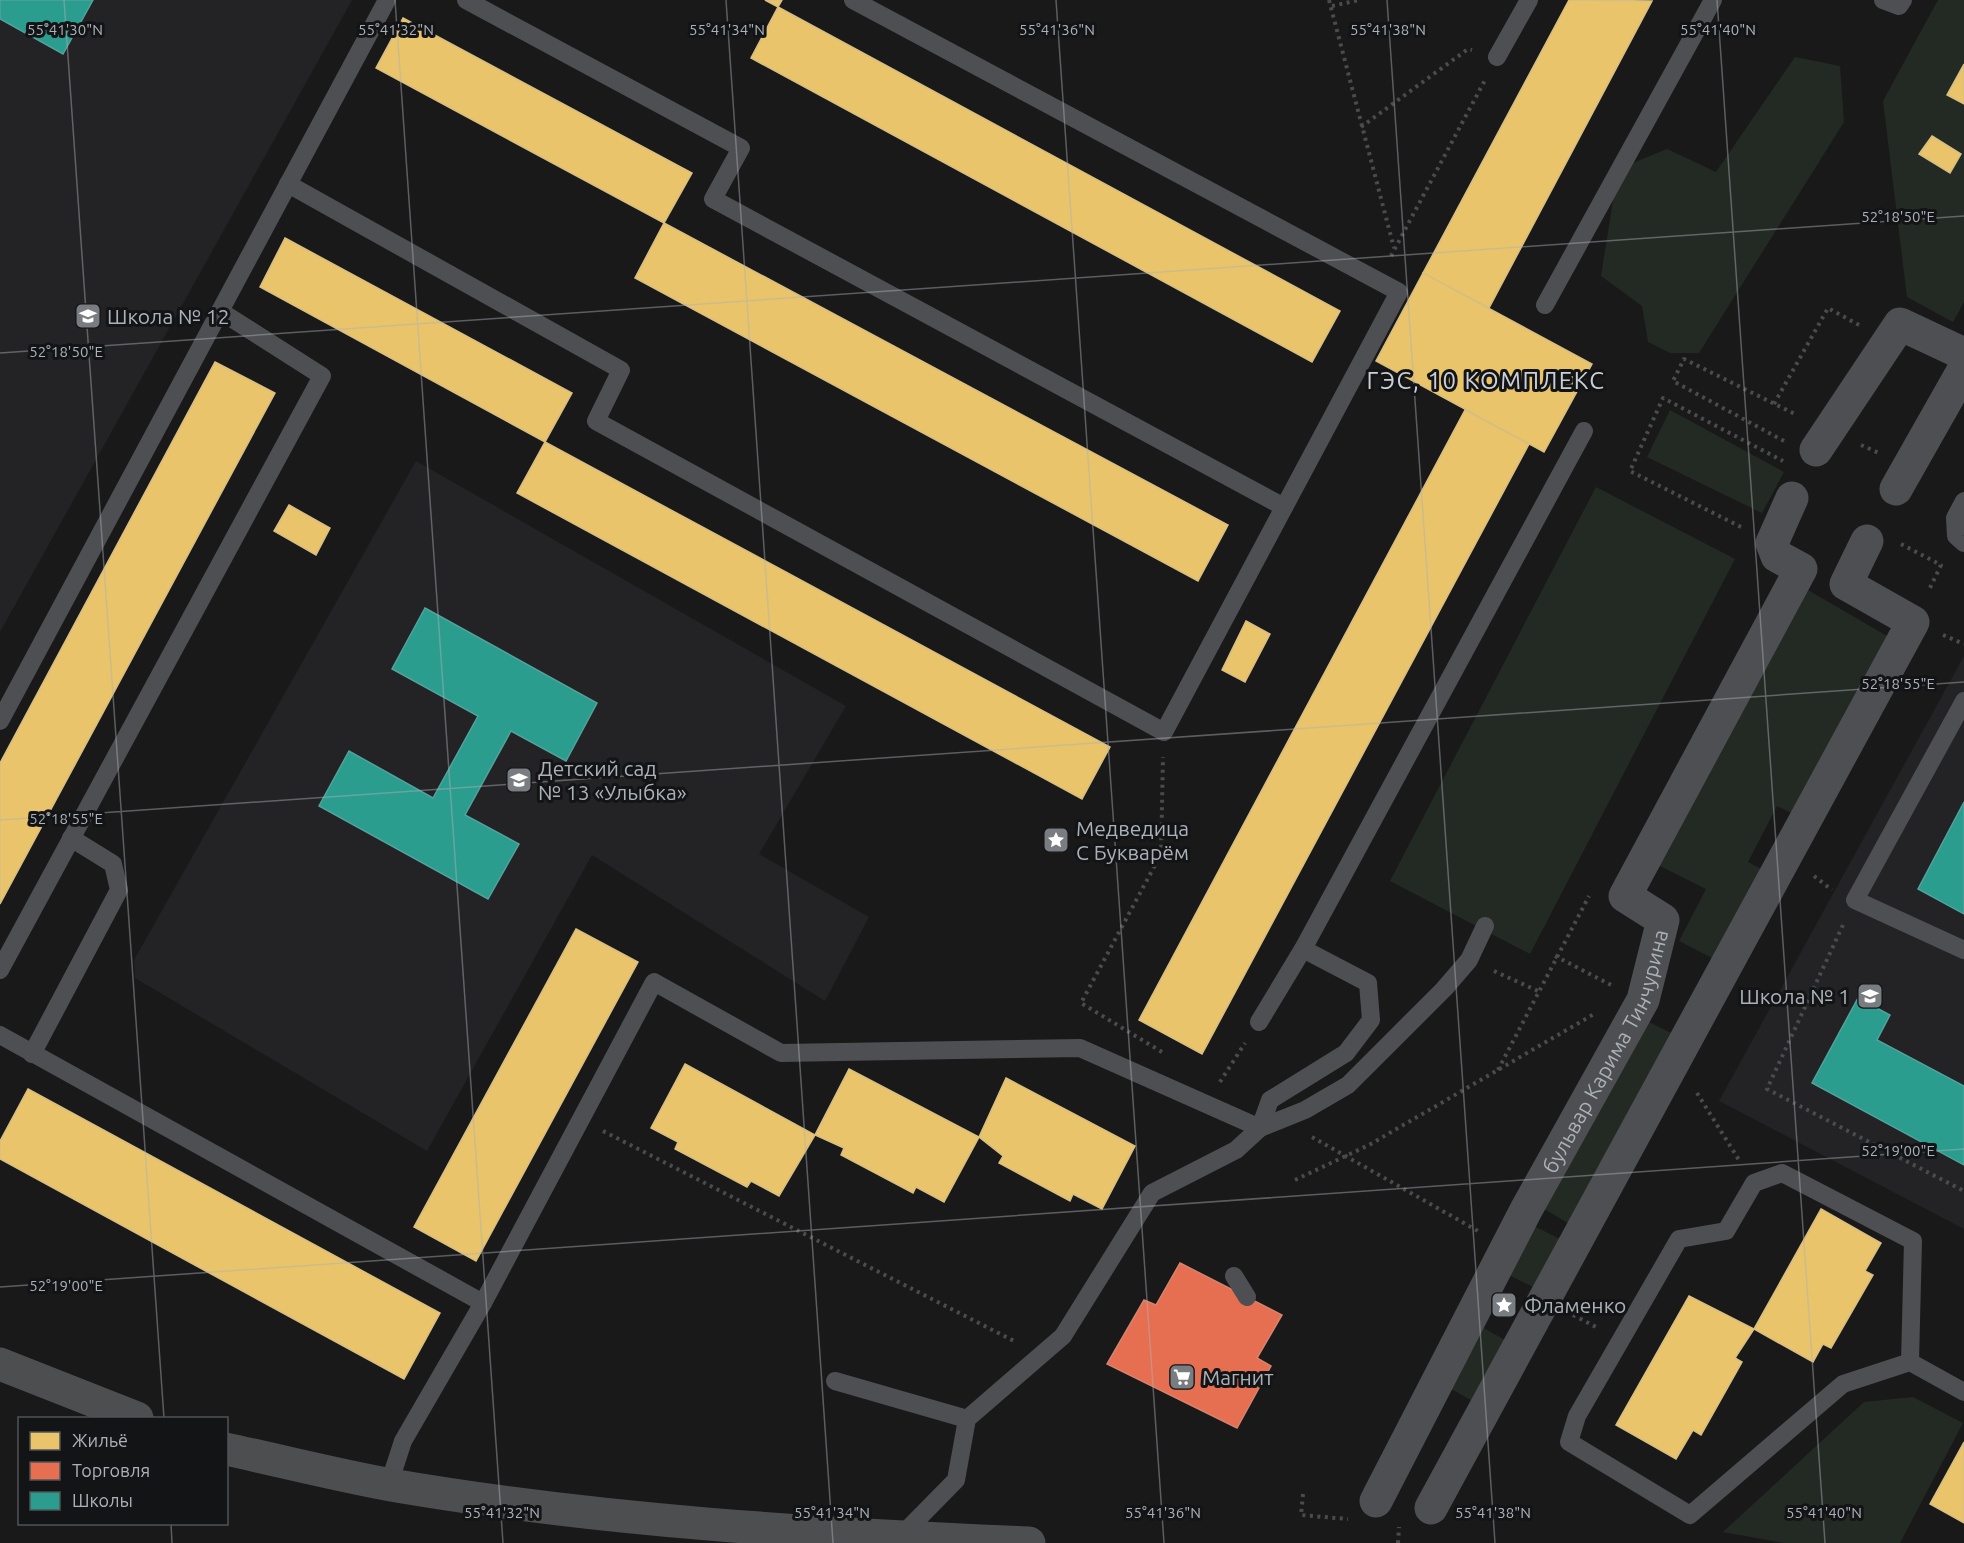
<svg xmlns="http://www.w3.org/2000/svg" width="1964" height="1543" font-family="Ubuntu,sans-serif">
	<rect width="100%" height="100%" fill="#19191a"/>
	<g fill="#232325">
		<path d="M0 0H352L0 632Z"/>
		<path d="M416 461 846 706 759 854 869 917 825 1001 592 855 427 1151 135 978 134 960Z"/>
		<path d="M1964 656V1229L1719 1101Z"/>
	</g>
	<g fill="#232a24">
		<path d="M1938 0H1964V302L1953 322 1907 297 1883 101Z"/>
		<path d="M1795 57 1840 66 1844 122 1699 353H1670L1648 342 1642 306 1601 276 1618 169 1667 149 1716 172Z"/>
		<path d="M1670 410 1784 472 1762 513 1647 457Z"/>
		<path d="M1596 487 1735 559 1530 954 1390 881Z"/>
		<path d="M1801 586 1894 640 1798 816 1777 806 1748 862 1765 871 1718 961 1679 941 1706 889 1658 865Z"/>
		<path d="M1647 1021 1671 1033 1568 1223 1544 1209Z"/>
		<path d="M1532 1225 1560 1239 1533 1287 1505 1273Z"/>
		<path d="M1478 1325 1505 1340 1471 1400 1444 1385Z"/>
		<path d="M1913 1397 1963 1423 1900 1543H1784L1723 1532 1864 1402Z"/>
	</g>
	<g fill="#e9c46a" stroke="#d7be82" stroke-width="1.5">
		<path d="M765 0H782L778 7Z"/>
		<path d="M1569 0 1652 1 1489 308 1423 273Z"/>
		<path d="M778 7 1340 311 1312 362 751 58Z"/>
		<path d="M403 18 692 173 664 223 376 68Z"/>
		<path d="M1964 64V104L1947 95Z"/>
		<path d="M1932 136 1961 154 1950 173 1919 154Z"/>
		<path d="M664 223 1228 525 1198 581 635 278Z"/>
		<path d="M285 238 572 393 545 442 260 287Z"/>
		<path d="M1423 273 1592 364 1544 452 1376 361Z"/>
		<path d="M215 362 275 393 0 904V763Z"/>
		<path d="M1465 410 1529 444 1202 1054 1139 1020Z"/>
		<path d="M545 442 1110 747 1082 799 517 493Z"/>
		<path d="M289 505 330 528 316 555 274 531Z"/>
		<path d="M1246 621 1270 634 1245 682 1222 670Z"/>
		<path d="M576 929 638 962 476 1261 414 1227Z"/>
		<path d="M685 1064 815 1135 779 1196 751 1181 747 1187 675 1149 678 1142 651 1128Z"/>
		<path d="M849 1069 979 1137 944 1202 916 1187 913 1193 841 1155 844 1148 815 1135Z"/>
		<path d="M1006 1078 1135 1146 1102 1209 1073 1194 1070 1201 999 1163 1003 1156 979 1137Z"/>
		<path d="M28 1089 440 1313 404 1379 0 1159V1141Z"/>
		<path d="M1821 1209 1881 1243 1865 1271 1873 1275 1831 1348 1823 1344 1813 1362 1754 1329Z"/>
		<path d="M1689 1296 1754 1329 1735 1358 1742 1362 1701 1435 1693 1430 1676 1459 1616 1425Z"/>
		<path d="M1964 1442V1523L1930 1504Z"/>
	</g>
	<path fill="#e76f51" stroke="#d58370" stroke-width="1.5" d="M1180 1263 1282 1315 1257 1358 1271 1366 1237 1428 1107 1364 1144 1300 1156 1305Z"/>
	<g fill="#2a9d8f" stroke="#51a39c" stroke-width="1.5">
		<path d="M0 0H93L63 54 0 19Z"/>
		<path d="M425 608 597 703 566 761 511 731 465 815 519 844 488 899 319 806 349 751 433 798 478 716 392 669Z"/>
		<path d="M1964 802V914L1918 889Z"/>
		<path d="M1858 998 1890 1015 1877 1040 1964 1086V1165L1812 1083Z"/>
	</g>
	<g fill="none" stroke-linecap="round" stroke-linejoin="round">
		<g stroke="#494b4d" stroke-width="4" stroke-dasharray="3 4.5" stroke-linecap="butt">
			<path d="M1329 0 1394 248"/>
			<path d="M1332 6 1359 0"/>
			<path d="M1361 127 1468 49 1472 50"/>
			<path d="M1391 256 1485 80"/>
			<path d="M1774 404 1828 308 1859 325"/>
			<path d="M1784 441 1673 381 1684 359 1797 415"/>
			<path d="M1861 445 1879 453"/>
			<path d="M1741 527 1630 471 1663 398 1783 461"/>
			<path d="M1901 544 1941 565 1929 590"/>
			<path d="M1943 635 1964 644"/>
			<path d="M1814 876 1832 890"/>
			<path d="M1843 925 1767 1089 1964 1191"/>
			<path d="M1555 956 1611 985"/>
			<path d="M1494 971 1538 991"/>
			<path d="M1162 1052 1081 1003 1161 854 1163 757"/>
			<path d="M1498 1070 1589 896"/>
			<path d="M1220 1082 1245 1043"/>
			<path d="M1697 1093 1739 1160"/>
			<path d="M603 1131 1016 1342"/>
			<path d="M1312 1137 1478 1231"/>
			<path d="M1295 1180 1369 1145 1594 1014"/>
			<path d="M1573 1315 1598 1328"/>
			<path d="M1303 1494 1301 1515 1348 1519"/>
			<path d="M1398 1543 1399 1527"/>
		</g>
		<g stroke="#4e4f52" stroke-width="18">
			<path d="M466 0 741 148 713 199 1284 507"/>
			<path d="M1883 0 1899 6 1903 0"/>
			<path d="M1497 57 1529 0"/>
			<path d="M288 184 621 370 596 421 1164 732 1399 292 853 0"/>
			<path d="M1545 305 1713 0"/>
			<path d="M1964 501 1955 518 1956 536 1964 543"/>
			<path d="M1964 701 1855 900 1964 950"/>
			<path d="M0 721 387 0"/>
			<path d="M0 970 322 376 220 311"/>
			<path d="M1259 1022 1303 949 1584 431"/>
			<path d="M0 1035 483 1303"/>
			<path d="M32 1054 119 890 113 864 71 838"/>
			<path d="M1260 1128 1270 1100 1346 1053 1371 1020 1368 983 1303 949"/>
			<path d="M1234 1276 1247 1297"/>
			<path d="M1910 1362 1913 1241 1782 1173 1754 1183 1726 1231 1679 1239 1577 1416 1569 1442 1690 1515 1843 1384 1910 1362 1964 1392"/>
			<path d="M835 1381 967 1419"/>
			<path d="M389 1484 403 1441 483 1303 654 982 781 1053 1080 1048 1260 1128"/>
			<path d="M899 1538 956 1480 967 1419 1063 1336 1152 1193 1236 1150 1260 1128 1305 1110 1348 1085 1444 989 1469 960 1485 926"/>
		</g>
		<g stroke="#4e4f52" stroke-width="33">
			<path d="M1816 450 1900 324 1964 354"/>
			<path d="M1896 489 1964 369"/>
			<path id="s1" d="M1376 1501 1526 1210 1643 1000 1663 920 1625 896 1801 569 1777 556 1772 543 1792 498"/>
			<path d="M1431 1508 1913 622 1846 584 1867 541"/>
		</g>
		<g stroke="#4d4e50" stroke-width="33">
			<path d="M0 1364 137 1418"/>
			<path d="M226 1449C281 1461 336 1475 391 1485 601 1521 816 1534 1029 1543"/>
		</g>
	</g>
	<path fill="none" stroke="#acb1b9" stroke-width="1.5" stroke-opacity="0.45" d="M64 0 164 1418M395 0 503 1543M726 0 833 1543M1056 0 1164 1543M1387 0 1495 1543M1717 0 1825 1543M0 353 1964 216M0 820 1964 682M0 1287 1964 1149M171 1524 172 1543"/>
	<defs>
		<g id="school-square" transform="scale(1.35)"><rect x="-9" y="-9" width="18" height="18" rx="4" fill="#797c81" stroke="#131416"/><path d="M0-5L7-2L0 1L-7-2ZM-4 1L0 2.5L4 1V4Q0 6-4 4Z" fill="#fff"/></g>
		<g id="sight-square" transform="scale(1.35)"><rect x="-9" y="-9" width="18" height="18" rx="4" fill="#797c81" stroke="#131416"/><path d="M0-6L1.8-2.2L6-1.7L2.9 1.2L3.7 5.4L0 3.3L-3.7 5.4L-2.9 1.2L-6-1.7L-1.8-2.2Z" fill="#fff"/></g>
		<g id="supermarket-square" transform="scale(1.35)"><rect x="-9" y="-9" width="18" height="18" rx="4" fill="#797c81" stroke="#131416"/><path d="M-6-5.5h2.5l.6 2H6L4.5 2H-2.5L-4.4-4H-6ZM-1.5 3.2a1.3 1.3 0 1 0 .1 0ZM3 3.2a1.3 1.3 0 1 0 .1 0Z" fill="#fff"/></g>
	</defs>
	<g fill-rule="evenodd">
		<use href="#school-square" x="88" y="316"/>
		<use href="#school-square" x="519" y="780"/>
		<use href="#sight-square" x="1056" y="840"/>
		<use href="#school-square" x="1870" y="996"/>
		<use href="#sight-square" x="1504" y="1305"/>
		<use href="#supermarket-square" x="1182" y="1377"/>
	</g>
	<g text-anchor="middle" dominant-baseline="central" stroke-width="6" stroke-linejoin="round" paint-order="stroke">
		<g font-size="21" fill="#acb1b9" stroke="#131416" text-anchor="start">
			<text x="107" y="316">Школа № 12</text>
			<text x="538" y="768">Детский сад<tspan x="538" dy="24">№ 13 «Улыбка»</tspan></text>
			<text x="1076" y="828">Медведица<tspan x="1076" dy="24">С Букварём</tspan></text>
			<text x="1850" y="996" text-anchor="end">Школа № 1</text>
			<text x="1524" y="1305">Фламенко</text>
			<text x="1202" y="1377">Магнит</text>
		</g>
		<g font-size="21" fill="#acb1b9" stroke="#131416">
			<text stroke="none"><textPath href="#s1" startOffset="506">бульвар Карима Тинчурина</textPath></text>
		</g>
		<g font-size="24" letter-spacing="1.5" fill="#ccd0d6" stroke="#131416">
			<text x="1486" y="380">ГЭС, 10 КОМПЛЕКС</text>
		</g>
	</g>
	<g font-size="15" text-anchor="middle" fill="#acb1b9" stroke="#131416" stroke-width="6" stroke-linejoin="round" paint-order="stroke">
		<text x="65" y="35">55°41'30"N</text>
		<text x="396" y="35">55°41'32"N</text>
		<text x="727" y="35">55°41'34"N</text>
		<text x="1057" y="35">55°41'36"N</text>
		<text x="1388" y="35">55°41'38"N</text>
		<text x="1718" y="35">55°41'40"N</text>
		<text x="1898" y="222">52°18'50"E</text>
		<text x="66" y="357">52°18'50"E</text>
		<text x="1898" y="689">52°18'55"E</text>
		<text x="66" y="824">52°18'55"E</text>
		<text x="1898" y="1156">52°19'00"E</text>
		<text x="66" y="1291">52°19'00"E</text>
		<text x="502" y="1518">55°41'32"N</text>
		<text x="832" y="1518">55°41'34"N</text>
		<text x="1163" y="1518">55°41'36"N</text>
		<text x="1493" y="1518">55°41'38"N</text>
		<text x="1824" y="1518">55°41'40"N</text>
	</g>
	<rect x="18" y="1417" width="210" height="108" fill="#131416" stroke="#505357" stroke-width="1.5"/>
	<rect x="30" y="1432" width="30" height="18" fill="#e9c46a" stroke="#505357" stroke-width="1.5"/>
	<text x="72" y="1447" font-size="18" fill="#acb1b9">Жильё</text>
	<rect x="30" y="1462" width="30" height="18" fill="#e76f51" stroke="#505357" stroke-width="1.5"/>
	<text x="72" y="1477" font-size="18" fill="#acb1b9">Торговля</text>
	<rect x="30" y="1492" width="30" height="18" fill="#2a9d8f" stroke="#505357" stroke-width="1.5"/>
	<text x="72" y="1507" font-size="18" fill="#acb1b9">Школы</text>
</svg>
